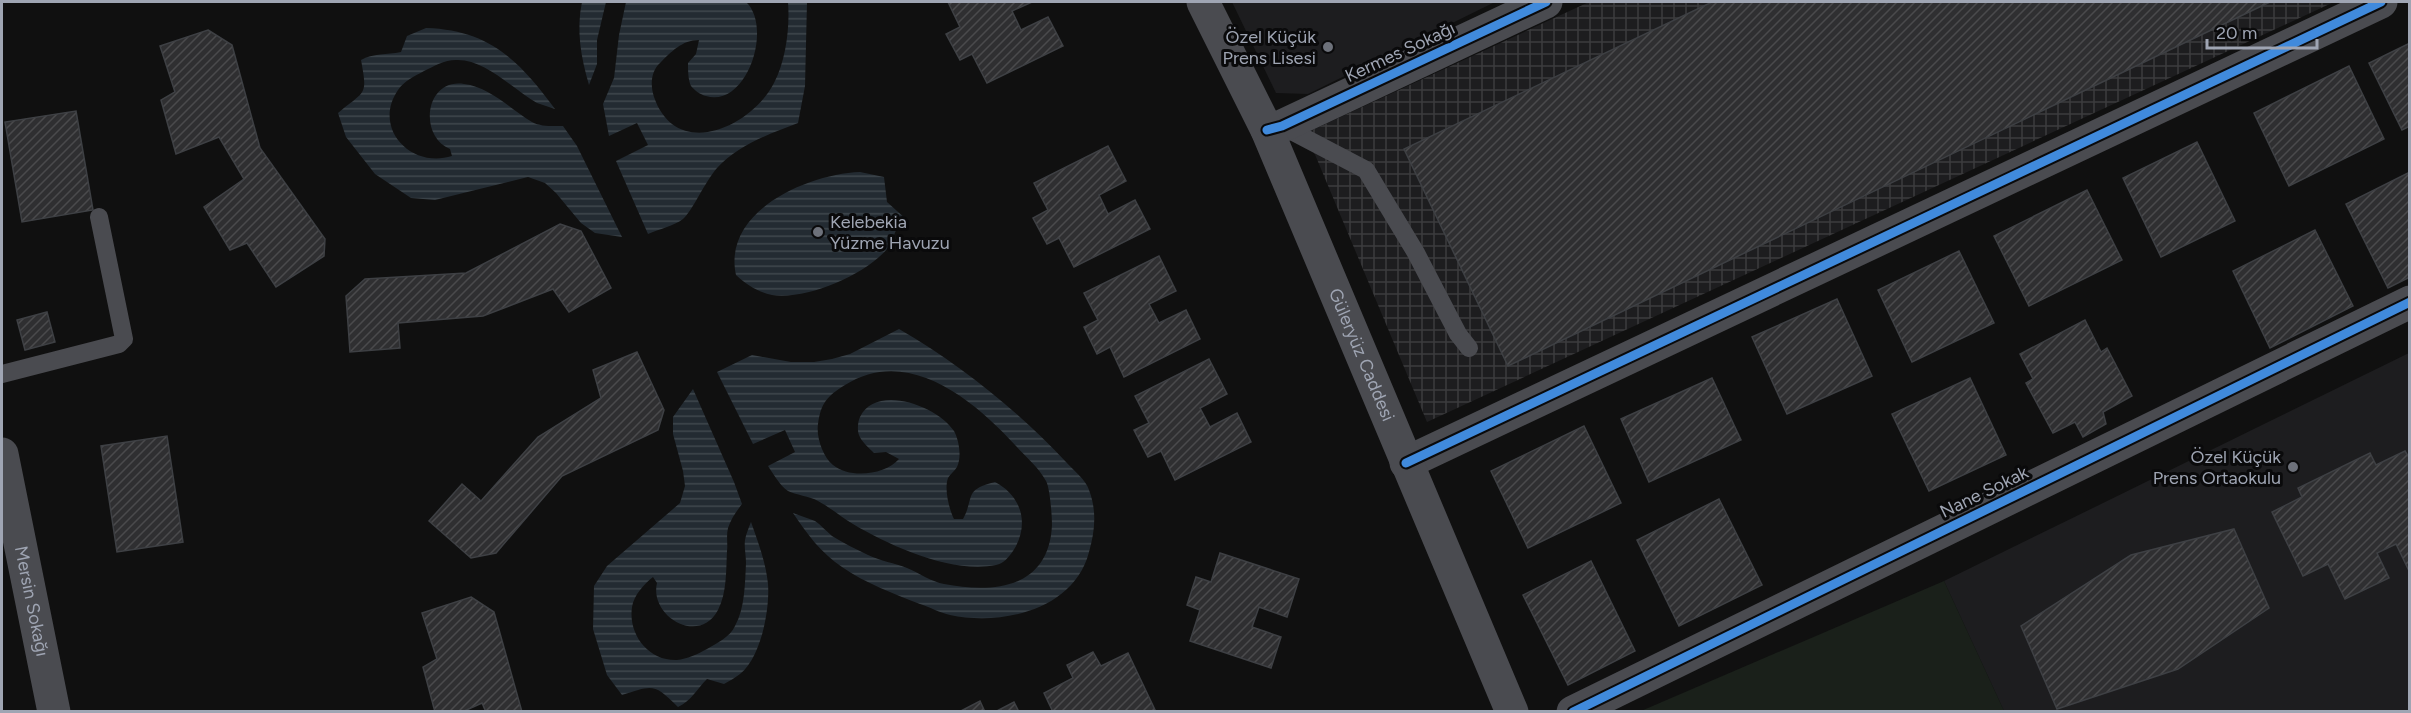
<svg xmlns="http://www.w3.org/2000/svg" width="2411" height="713" font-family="Figtree,sans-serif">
	<defs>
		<pattern id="industrial-grid" width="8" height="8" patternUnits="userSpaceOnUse" patternTransform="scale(1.5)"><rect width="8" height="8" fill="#1d1d1f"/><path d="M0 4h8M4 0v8" fill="none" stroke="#3b3b3d"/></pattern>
		<pattern id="water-rules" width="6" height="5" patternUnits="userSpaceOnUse" patternTransform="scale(1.5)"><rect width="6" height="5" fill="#232b32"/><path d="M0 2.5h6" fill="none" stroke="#40474d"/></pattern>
		<pattern id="building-hatch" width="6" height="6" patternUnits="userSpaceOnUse" patternTransform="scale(1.5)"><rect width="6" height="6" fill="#2f2f31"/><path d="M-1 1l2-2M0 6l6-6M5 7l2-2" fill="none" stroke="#4a4a4c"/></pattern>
	</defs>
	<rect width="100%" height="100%" fill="#101010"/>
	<g fill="#1d1d1f">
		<path d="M1232 2H1495L1308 94 1276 93Z"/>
		<path d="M2409 353V711H2004L1944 581Z"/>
	</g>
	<path fill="url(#industrial-grid)" d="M1589 2H2334L1427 422 1306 133Z"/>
	<path fill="#1a201a" d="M1944 581 2004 711H1641Z"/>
	<g fill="url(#water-rules)">
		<path d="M582 2H606L597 40V64L589 85C581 58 576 30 582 2Z"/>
		<path d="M626 2H746C773 27 747 108 706 96 701 95 694 90 691 86 688 80 688 69 688 63L696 54 699 40C682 40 671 52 660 63 651 71 650 85 654 97 676 161 751 128 774 83 786 60 790 27 788 2H807L805 86 798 123C769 134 738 145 717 168 706 180 691 213 683 219 674 226 659 229 648 234L616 161 648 145 637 123 609 136 603 104 614 78 619 35Z"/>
		<path d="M426 28C489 30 519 60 555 109 549 107 543 105 537 103 514 90 486 60 458 60 446 59 434 66 424 71 415 76 404 81 398 90 372 128 411 169 452 156L450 149C418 136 425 78 464 84 490 87 510 109 532 122 541 127 553 126 563 126L577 146 622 237 595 233 581 223 556 193 545 183 528 177 435 200 411 198 375 174 346 137 338 113C365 90 368 97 361 60 373 53 387 55 401 52L407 36Z"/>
		<path d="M860 172 884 177 887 202 907 220 901 228H897C894 234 892 243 887 249 865 275 807 300 772 295 758 292 747 285 736 275 722 211 808 174 860 172Z"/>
		<path d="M899 329C960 364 1018 411 1066 462 1073 470 1086 480 1089 490 1097 511 1095 531 1089 552 1074 610 1002 626 950 615 940 613 930 607 920 604 894 594 865 583 842 567 821 553 807 534 793 513 800 516 808 518 815 521 821 525 826 531 832 536 843 543 856 549 868 555 880 561 895 563 907 568 919 573 932 582 944 584 995 594 1049 588 1052 525 1052 516 1050 488 1046 481 1039 468 1026 457 1016 446 974 400 908 345 845 385 827 396 821 403 818 424 816 437 823 457 833 465 850 479 885 475 899 459L886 452 874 453C869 448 861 441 859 435 857 430 858 421 860 417 876 383 938 406 954 431 959 440 962 457 957 467 955 471 950 474 948 478 944 489 949 509 954 519H963C975 497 963 490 995 482 1022 496 1030 525 1013 551 1009 557 1003 564 996 565 952 574 890 546 853 524 841 517 831 508 818 501 810 496 795 495 788 491 780 486 773 473 768 466L795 452 785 430 753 444 717 372 752 355 791 362H814L832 359 850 354Z"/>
		<path d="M693 389 734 482 742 504C736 512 731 519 728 528 726 536 728 544 727 551 726 570 727 593 718 610 699 646 649 616 657 583L653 577C644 584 634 595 632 607 628 634 648 661 677 660 687 659 698 654 707 649 717 643 730 637 735 626 745 608 745 583 746 563 746 555 744 547 745 540 746 534 749 527 751 522 758 542 766 563 768 584 770 609 761 658 740 674 735 678 729 681 724 684L707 679C697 689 691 701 678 707 654 683 653 685 622 695L607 675 593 629 594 586 607 566 680 503 685 486 683 471 673 434V417Z"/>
	</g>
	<g fill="url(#building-hatch)" stroke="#3e4044" stroke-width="1.5">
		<path d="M948 2H1032L1012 11 1021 30 1048 17 1063 46 987 83 972 54 960 60 946 34 960 27Z"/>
		<path d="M1712 2H2270L1508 366 1404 149Z"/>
		<path d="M208 30 232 45 260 148 325 239 324 256 276 287 247 243 230 250 204 207 244 179 219 137 176 154 161 100 175 92 160 46Z"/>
		<path d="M2410 43V126L2402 130 2369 63Z"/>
		<path d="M2349 66 2384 139 2289 186 2254 113Z"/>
		<path d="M76 111 93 210 22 222 5 122Z"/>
		<path d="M2197 142 2235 221 2161 257 2123 178Z"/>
		<path d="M1108 146 1126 181 1099 195 1108 214 1135 200 1150 229 1074 267 1059 238 1047 244 1033 218 1048 210 1034 183Z"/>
		<path d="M2410 172V277L2388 288 2346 204Z"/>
		<path d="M2087 190 2122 260 2029 306 1994 236Z"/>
		<path d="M560 224 581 231 611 288 569 312 553 289 483 316 398 323 400 348 350 352 346 296 365 279 466 273Z"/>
		<path d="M2315 230 2353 306 2270 348 2233 271Z"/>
		<path d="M1959 251 1994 323 1912 362 1878 290Z"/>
		<path d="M1159 256 1176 291 1149 304 1159 323 1186 310 1200 339 1124 377 1110 347 1097 354 1084 327 1098 320 1084 293Z"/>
		<path d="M1837 299 1872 376 1787 414 1752 337Z"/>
		<path d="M47 312 55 342 25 350 17 320Z"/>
		<path d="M2085 320 2101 352 2107 348 2132 396 2103 412 2106 424 2083 437 2075 422 2053 433 2026 383 2033 379 2020 354Z"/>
		<path d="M637 352 664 410 658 430 562 476 496 553 471 558 429 521 462 484 481 501 538 437 601 398 593 370Z"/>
		<path d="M1209 359 1227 394 1200 408 1210 427 1237 413 1251 442 1175 480 1161 451 1148 457 1134 430 1149 423 1135 396Z"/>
		<path d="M1712 378 1741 440 1649 482 1621 419Z"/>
		<path d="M1970 378 2006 455 1929 491 1892 414Z"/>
		<path d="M1584 426 1621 503 1528 548 1491 471Z"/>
		<path d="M167 436 183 542 117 552 101 446Z"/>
		<path d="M2405 451 2410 459V573L2396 544 2377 553 2389 578 2345 599 2328 564 2303 576 2272 512 2302 497 2298 488 2370 453 2376 465Z"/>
		<path d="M1719 499 1762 585 1679 626 1637 540Z"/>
		<path d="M2234 529 2269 608 2178 669 2057 709 2021 626 2131 555Z"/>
		<path d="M1220 553 1299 579 1287 617 1259 607 1252 627 1281 637 1271 668 1190 641 1200 610 1187 605 1196 577 1211 582Z"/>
		<path d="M1591 561 1635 651 1568 685 1523 595Z"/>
		<path d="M471 597 494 612 522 712H486L482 703 462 712H435L423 667 437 659 422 613Z"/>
		<path d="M1093 652 1101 666 1128 653 1156 712H1053L1044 693 1073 678 1067 665Z"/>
		<path d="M980 701 985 712H959Z"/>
		<path d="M1014 702 1019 712H995Z"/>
	</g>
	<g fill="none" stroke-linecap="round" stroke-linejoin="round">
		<g stroke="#4a4b50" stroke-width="18">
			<path d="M1282 126 1366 170 1416 253 1458 334 1469 348"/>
			<path d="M2 374 119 344 124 339 99 217"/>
		</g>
		<g stroke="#4a4b50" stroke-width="33">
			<path d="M1267 130 1282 126 1546 2"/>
			<path id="s1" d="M2 454 54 712"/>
			<path d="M1406 463 2381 2"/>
			<path d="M1573 712 2410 302"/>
		</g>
		<path stroke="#4a4b50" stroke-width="33" id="s2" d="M1203 2 1267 130 1512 712"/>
		<g stroke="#0a0a0b" stroke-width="13">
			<g id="cycleway">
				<path d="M1267 130 1282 126 1546 2"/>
				<path d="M1406 463 2381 2"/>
				<path d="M1573 712 2410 302"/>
			</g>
		</g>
		<use href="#cycleway" stroke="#408adc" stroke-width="9"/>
	</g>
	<g fill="#6d717a" stroke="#0a0a0b" stroke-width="2">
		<circle cx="1328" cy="47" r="6"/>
		<circle cx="818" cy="232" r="6"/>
		<circle cx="2293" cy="467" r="6"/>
	</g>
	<g text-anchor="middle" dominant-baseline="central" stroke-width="6" stroke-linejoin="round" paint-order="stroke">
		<g font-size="18" fill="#9fa5b3" stroke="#0a0a0b" text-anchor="end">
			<text x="1316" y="37">Özel Küçük<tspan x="1316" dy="21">Prens Lisesi</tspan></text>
			<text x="830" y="222" text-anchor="start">Kelebekia<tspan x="830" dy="21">Yüzme Havuzu</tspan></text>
			<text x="2281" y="457">Özel Küçük<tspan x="2281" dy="21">Prens Ortaokulu</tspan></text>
		</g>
		<g font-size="18" fill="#9fa5b3" stroke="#0a0a0b">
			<text transform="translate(1400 52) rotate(-25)">Kermes Sokağı</text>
			<text stroke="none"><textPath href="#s2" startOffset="387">Güleryüz Caddesi</textPath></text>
			<text transform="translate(1984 492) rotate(-26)">Nane Sokak</text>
			<text stroke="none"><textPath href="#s1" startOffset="150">Mersin Sokağı</textPath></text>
		</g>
	</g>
	<rect width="2411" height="713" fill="none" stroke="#9fa5b3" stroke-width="6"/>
	<path d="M2207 39v9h110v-9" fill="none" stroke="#9fa5b3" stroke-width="3"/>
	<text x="2216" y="39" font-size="18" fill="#9fa5b3" stroke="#0a0a0b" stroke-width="4.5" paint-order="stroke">20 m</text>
</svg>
